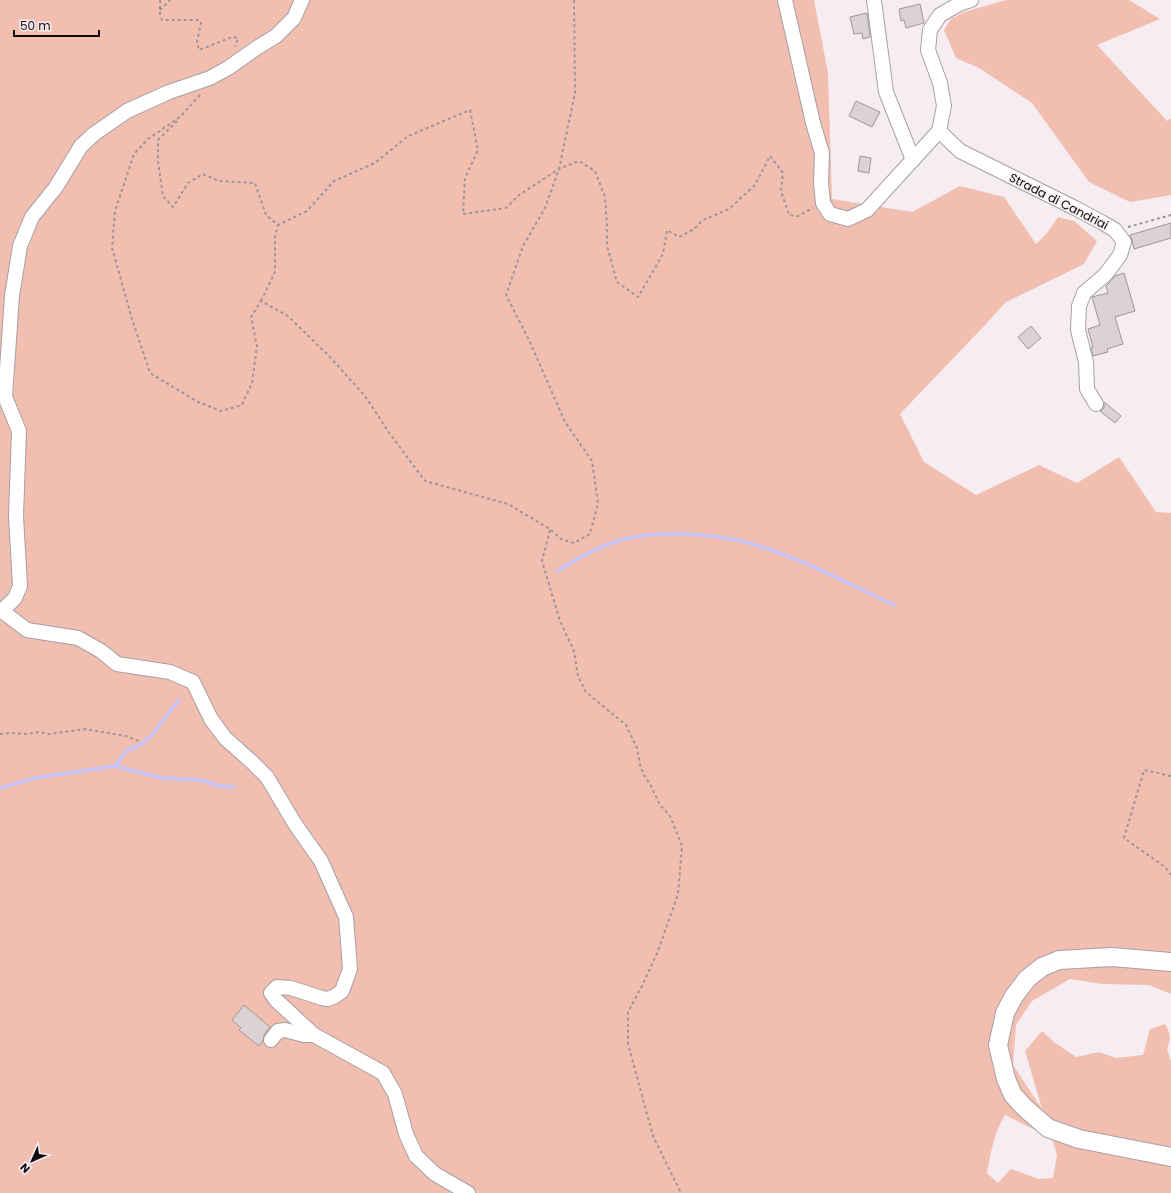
<svg xmlns="http://www.w3.org/2000/svg" width="1171" height="1193" font-family="Poppins,sans-serif">
	<rect width="100%" height="100%" fill="#f6edf2"/>
	<g fill="#f1beb0" fill-rule="evenodd">
		<path d="M0 0H814L828 73 832 199 912 212 960 186 1004 197 1036 244 1047 233 1058 217 1074 221 1097 241 1084 264 1006 302 985 325 900 414 924 462 976 495 1039 465 1077 483 1119 457 1156 512 1171 513V956L1058 954 999 1011 1020 1113 1171 1163V1193H0ZM1005 1115 1052 1138 1057 1155 1053 1178 1039 1179 1011 1169 998 1183 987 1173C991 1152 994 1132 1005 1115Z"/>
		<path d="M1006 0H1129L1160 19 1097 45 1167 121 1171 118V195L1130 202 1089 182 1032 103 979 68 956 58 944 30 951 19 964 12Z"/>
		<path d="M1112 962 1171 967V994L1149 985 1103 984 1070 979 1032 1001 1016 1025 1013 1065 1042 1109 1025 1051 1042 1031 1054 1042 1076 1057 1099 1052 1116 1058 1143 1055 1150 1029 1165 1024C1171 1034 1171 1038 1167 1049L1171 1062V1152L1051 1124 1018 1092 1003 1045 1010 1015 1030 983 1060 965Z"/>
	</g>
	<g fill="none" stroke-linecap="round" stroke-linejoin="round">
		<g stroke="#c7c5fa" stroke-width="3.5">
			<path d="M558 571C606 538 644 530 701 535 718 537 733 538 749 543 799 557 847 583 894 605"/>
			<path d="M115 766 127 750 137 747 150 737 179 700"/>
			<path d="M0 788 35 778 115 766 162 778 200 780 220 786 234 787"/>
		</g>
	</g>
	<g fill="#dcd2d3" stroke="#a09697">
		<path d="M920 4 924 23 906 28 904 20 901 21 899 9Z"/>
		<path d="M867 13 870 37 863 39 862 33 854 34 850 17Z"/>
		<path d="M856 101 880 112 872 127 849 116Z"/>
		<path d="M860 156 871 158 869 173 858 171Z"/>
		<path d="M1171 223V238L1134 249 1132 240 1130 235Z"/>
		<path d="M1124 273 1135 311 1115 317 1123 344 1107 349 1108 352 1093 356 1091 348 1093 347 1088 329 1100 325 1092 297 1108 293 1106 286 1115 276Z"/>
		<path d="M1031 326 1041 338 1028 349 1018 337Z"/>
		<path d="M1104 402 1121 416 1115 423 1100 411 1104 408Z"/>
		<path d="M244 1005 270 1027 264 1035 263 1041 259 1046 239 1030 241 1028 232 1020Z"/>
	</g>
	<g fill="none" stroke-linecap="round" stroke-linejoin="round">
		<g stroke="#a79fa4" stroke-width="16">
			<g id="minor">
				<path d="M785 0 813 123 822 153 821 183 823 203 830 214 848 219 867 210 939 131 944 106 940 83 928 50 930 30 940 15 961 3 971 0"/>
				<path d="M874 0 886 92 913 160"/>
				<path d="M939 131 960 151 1075 208 1103 223 1115 230 1124 242 1120 255 1105 275 1084 293 1079 306 1078 330 1086 362 1087 389 1096 404"/>
				<path d="M0 611H2L15 598 20 586 16 516 19 431 5 397 12 296 20 246 32 217 56 187 81 146 94 134 127 111 169 92 210 78 228 68 258 47 276 36 294 18 302 0"/>
				<path d="M2 611 27 630 78 638 101 651 117 664 170 672 193 682 211 719 225 738 252 762 267 777 295 824 321 861 346 917 350 969 342 991 335 996 328 999 322 998 291 988 277 987 271 993 276 1000 314 1035 383 1073 395 1094 406 1134 416 1156 435 1174 468 1193"/>
				<path d="M271 1040 278 1031 285 1030 304 1035H314"/>
			</g>
		</g>
		<g stroke="#a79fa4" stroke-width="20">
			<path id="major" d="M1171 962 1112 957 1059 960 1042 967 1027 979 1014 996 1005 1013 998 1045 1006 1079 1013 1095 1025 1108 1048 1128 1079 1139 1171 1157"/>
		</g>
		<g stroke="#9c969a" stroke-width="2" stroke-dasharray="3 3" stroke-linecap="butt">
			<path d="M160 0V15L162 20H199L201 23 197 41 199 50 232 37 238 38 235 47"/>
			<path d="M160 10 170 0"/>
			<path d="M200 95 180 117 148 139 134 154 115 211 112 248 132 319 150 373 198 402 221 411 242 405 252 383 257 346 251 317 261 301 288 316 329 356 365 396 390 434 425 481 508 504 550 529 561 539 574 543 590 534 598 503 592 461 565 422 529 340 506 295 523 246 545 208 559 169 575 93 574 0"/>
			<path d="M177 121 158 140V162L163 196 173 207 188 183 203 174 219 181 255 183 266 215 278 225 307 211 334 181 375 163 408 136 470 110 478 150 465 178 463 214 506 208 519 195 559 169 579 161 595 171 605 197 607 226V246L617 282 638 297 663 254 667 230 679 237 694 229 703 220 729 209 755 185 770 156 783 173 781 191 789 215 798 216 813 208"/>
			<path d="M1128 227 1171 215"/>
			<path d="M261 301 275 272V237L278 225"/>
			<path d="M550 530 542 561 560 621 574 651 578 676 586 692 626 725 637 748 640 765 644 775 651 786 660 805 670 816 682 846 678 894 658 951 642 986 628 1012V1044L653 1136 681 1193"/>
			<path d="M0 734 10 733 27 734 39 732 49 734 85 729 126 736 141 742"/>
			<path d="M1171 776 1144 770 1124 838 1165 867 1171 875"/>
		</g>
		<use href="#minor" stroke="#fff" stroke-width="14"/>
		<use href="#major" stroke="#fff" stroke-width="18"/>
	</g>
	<g text-anchor="middle" dominant-baseline="central" stroke-width="3" stroke-linejoin="round" paint-order="stroke">
		<g font-size="12" fill="#100d0f" stroke="#f6edf2">
			<text transform="translate(1059 201) rotate(27)">Strada di Candriai</text>
		</g>
	</g>
	<g transform="translate(32 1161) rotate(225)" stroke="#f6edf2" stroke-width="3" paint-order="stroke">
	<path d="M0-3L7 15L0 10L-7 15Z" fill="#100d0f"/>
	<text y="-6" font-size="11" font-weight="bold" text-anchor="middle" fill="#100d0f">N</text>
	</g>
	<path d="M14 30v6h85v-6" fill="none" stroke="#100d0f" stroke-width="2"/>
	<text x="20" y="30" font-size="12" fill="#100d0f" stroke="#f6edf2" stroke-width="3" paint-order="stroke">50 m</text>
</svg>
